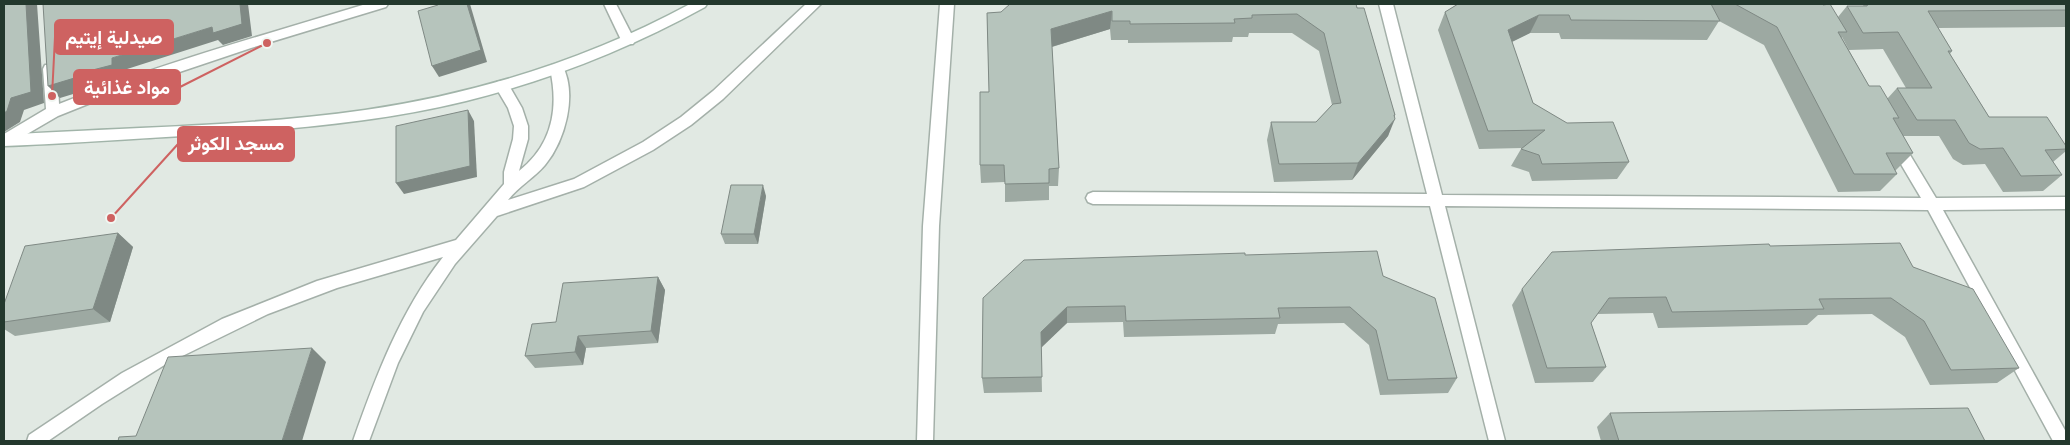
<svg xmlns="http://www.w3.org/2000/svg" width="2070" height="445" font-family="'Roboto Condensed',Vazirmatn,sans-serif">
	<rect width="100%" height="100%" fill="#e1e9e3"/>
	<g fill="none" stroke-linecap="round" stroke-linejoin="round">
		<g stroke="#a4b0a9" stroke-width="3">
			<g id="street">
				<path d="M366 4H388L386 7 251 48 108 96 58 116 10 144 4 145V134L46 109 43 69 45 65H55L57 69 59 104C159 64 264 35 366 4Z"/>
				<path d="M604 4H616L635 41 633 44H623Z"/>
				<path d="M806 4H821L723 99 691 125 653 150 584 187 497 216 455 264 423 312 398 363 369 441H353C376 376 400 312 443 257L337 288 268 314 166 364 102 404 48 441H27L29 435 122 373 222 319 317 281 456 240 504 184V172L513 139 514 126 508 108 495 86 497 82 502 81 507 82 522 108 528 126V139L519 171C552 145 559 109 550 69L552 65H562C578 94 565 141 545 165 534 178 519 186 508 200L574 179 643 142 681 117 713 91Z"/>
				<path d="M940 4H954L939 226 933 441H917L923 226Z"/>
				<path d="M1379 4H1393L1442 195 1921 198 1889 144 1891 140 1896 138 1901 140 1936 198 2066 197V209L1943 210 2066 432V441H2053L1928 210 1445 206 1505 441H1489L1430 206 1093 204 1088 202 1086 198 1088 194 1093 192 1427 194Z"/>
			</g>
		</g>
		<g stroke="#a1b4a9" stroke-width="3">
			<path id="secondary" d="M690 4H707L705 7C629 49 550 80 466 101 368 125 267 131 166 137 112 140 58 144 4 146V135C124 127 246 127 365 110 480 93 588 59 690 4Z"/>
		</g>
		<use href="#street" fill="#fff" fill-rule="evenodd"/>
		<use href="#secondary" fill="#fff" fill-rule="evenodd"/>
	</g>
	<g fill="#9da9a2" fill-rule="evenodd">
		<path d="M1356 4 1395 115 1388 136 1352 180 1274 182 1267 140 1271 122H1316L1332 105 1319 51 1292 33H1249L1248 37H1233L1232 42 1128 43V40H1111L1110 29 1052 47 1059 168 1058 186H1049V200L1005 202V182L981 183 980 165 989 92 987 13Z"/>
		<path d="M1458 4H1822L1838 17 1847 6H1863L1864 4H2066V27L1938 28 1952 51 1950 54 1989 117 2066 146V151L2053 162 2062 175 2043 191 2003 192 1985 164 1963 165 1953 159 1939 136H1903L1913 153 1895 171 1897 174 1880 191 1838 192 1764 45 1719 21 1707 40 1561 39 1559 33H1530L1512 42 1533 103 1629 162 1617 179 1532 181 1529 172 1511 166 1521 149 1522 148 1479 149 1438 30 1445 12ZM1842 37 1849 50 1883 49 1906 88H1897L1887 99 1869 86 1842 38Z"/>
		<path d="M766 196 758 244H725L721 234Z"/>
		<path d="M118 233 133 247 110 322 15 336 4 329V304Z"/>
		<path d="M1770 246 1913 267 2019 368 1997 383 1930 385 1905 337 1872 314 1818 315 1807 325 1658 328 1653 313 1597 314 1591 323 1606 367 1593 382 1535 383 1512 305 1522 289Z"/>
		<path d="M1245 255 1383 276 1457 378 1448 393 1380 395 1369 345 1344 323 1278 324 1275 334 1124 337 1123 322 1067 323 1041 347 1042 392 984 393 982 378 983 298Z"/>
		<path d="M658 277 665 290 658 343 586 348 583 365 535 368 525 356 556 322Z"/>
		<path d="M1610 413 1985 441H1601L1597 427Z"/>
	</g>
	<g fill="#7f8984">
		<path d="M26 4H37L44 103 24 110 20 122 4 132V113Z"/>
		<path d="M240 4H248L252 36 223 45 218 40 124 70V77L93 85V88L60 98 48 86 81 73 112 58 212 27Z"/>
		<path d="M467 4H470L487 62 439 77 432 66Z"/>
		<path d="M1112 11 1110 29 1051 47V29Z"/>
		<path d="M1539 15 1530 33 1499 48 1508 30Z"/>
		<path d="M468 110 474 121 477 177 404 194 396 183Z"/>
		<path d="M1395 119 1388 136 1352 180 1358 163Z"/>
		<path d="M763 185 766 196 758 244 754 234Z"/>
		<path d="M118 233 133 247 110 322 93 309Z"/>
		<path d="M658 277 665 290 658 343 651 331Z"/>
		<path d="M1067 307V323L1041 348V332Z"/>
		<path d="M578 336 586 348 583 365 575 352Z"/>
		<path d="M312 348 326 362 302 441H282Z"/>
	</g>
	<g fill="#b6c4bc" stroke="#7f8984">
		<path d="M4 4H26L31 92 11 98 7 111 4 113Z"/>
		<path d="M43 4H240L242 24 213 33 212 27 112 58V65L81 73V76L48 86Z"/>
		<path d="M438 4H467L481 50 432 66 418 11 438 5Z"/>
		<path d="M1010 4H1356L1357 8H1364L1395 115H1394L1395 119 1358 163 1279 164 1271 122H1316L1333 104 1341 103 1324 33 1297 14 1252 15V18L1234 19 1235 23 1130 24V21H1112V11L1051 29 1059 168 1049 169V183L1005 184 1004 165H980V92H989L987 13 1001 12Z"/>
		<path d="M1458 4H1711L1720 21 1571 20 1569 15H1539L1508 30 1533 103 1567 123 1613 122 1629 162 1542 164 1539 155 1521 149 1545 130 1488 131 1445 12Z"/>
		<path d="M1735 4H1822L1823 5 1830 4 1847 32H1838L1869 86H1880L1899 118H1893L1913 153H1886L1897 174H1854L1777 27Z"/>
		<path d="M1868 4H2066V10L1928 11 1952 51H1948L1989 117H2047L2066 146V149L2045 150 2062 175 2021 176 2003 148 1980 149 1969 143 1955 120H1917L1897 88H1932L1898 32 1863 33 1847 6H1867Z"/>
		<path d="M468 110 470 166 396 183V126Z"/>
		<path d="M731 185H763L754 234H721Z"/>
		<path d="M118 233 93 309 4 322V304L25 246Z"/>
		<path d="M1900 243 1913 267 1973 289 2019 368 1951 370 1924 321 1891 298 1819 299 1824 309 1672 312 1666 297 1609 298 1591 323 1606 367 1547 368 1522 289 1552 252 1769 244 1770 246Z"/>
		<path d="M1377 251 1383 276 1435 298 1457 378 1388 380 1376 330 1350 307 1278 308 1280 318 1126 321 1125 306 1067 307 1041 332 1042 377 982 378 983 298 1024 260 1245 253V255Z"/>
		<path d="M658 277 651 331 578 336 575 352 525 356 532 324 556 322 563 283Z"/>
		<path d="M312 348 282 441H118L119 437 136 436 168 357Z"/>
		<path d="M1968 408 1985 441H1619L1610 413Z"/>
	</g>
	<path fill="none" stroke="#ce6261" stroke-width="2" d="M52 96L55 37M267 43L180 87M111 218L178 144"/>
	<g fill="#ce6261" stroke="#f1f7f2" stroke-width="2">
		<circle cx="52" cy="96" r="5"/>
		<circle cx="267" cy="43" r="5"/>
		<circle cx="111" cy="218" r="5"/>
	</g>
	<g fill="#ce6261" stroke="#ce6261" stroke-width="2">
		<rect x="55" y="20" width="118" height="34" rx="5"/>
		<rect x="74" y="70" width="106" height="34" rx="5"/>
		<rect x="178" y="127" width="116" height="34" rx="5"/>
	</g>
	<g font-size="19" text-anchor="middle" font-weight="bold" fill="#fff">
		<text x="114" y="44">صيدلية إيتيم</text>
		<text x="127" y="94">مواد غذائية</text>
		<text x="236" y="150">مسجد الكوثر</text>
	</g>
	<rect width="2070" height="445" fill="none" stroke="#23382d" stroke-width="10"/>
</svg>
